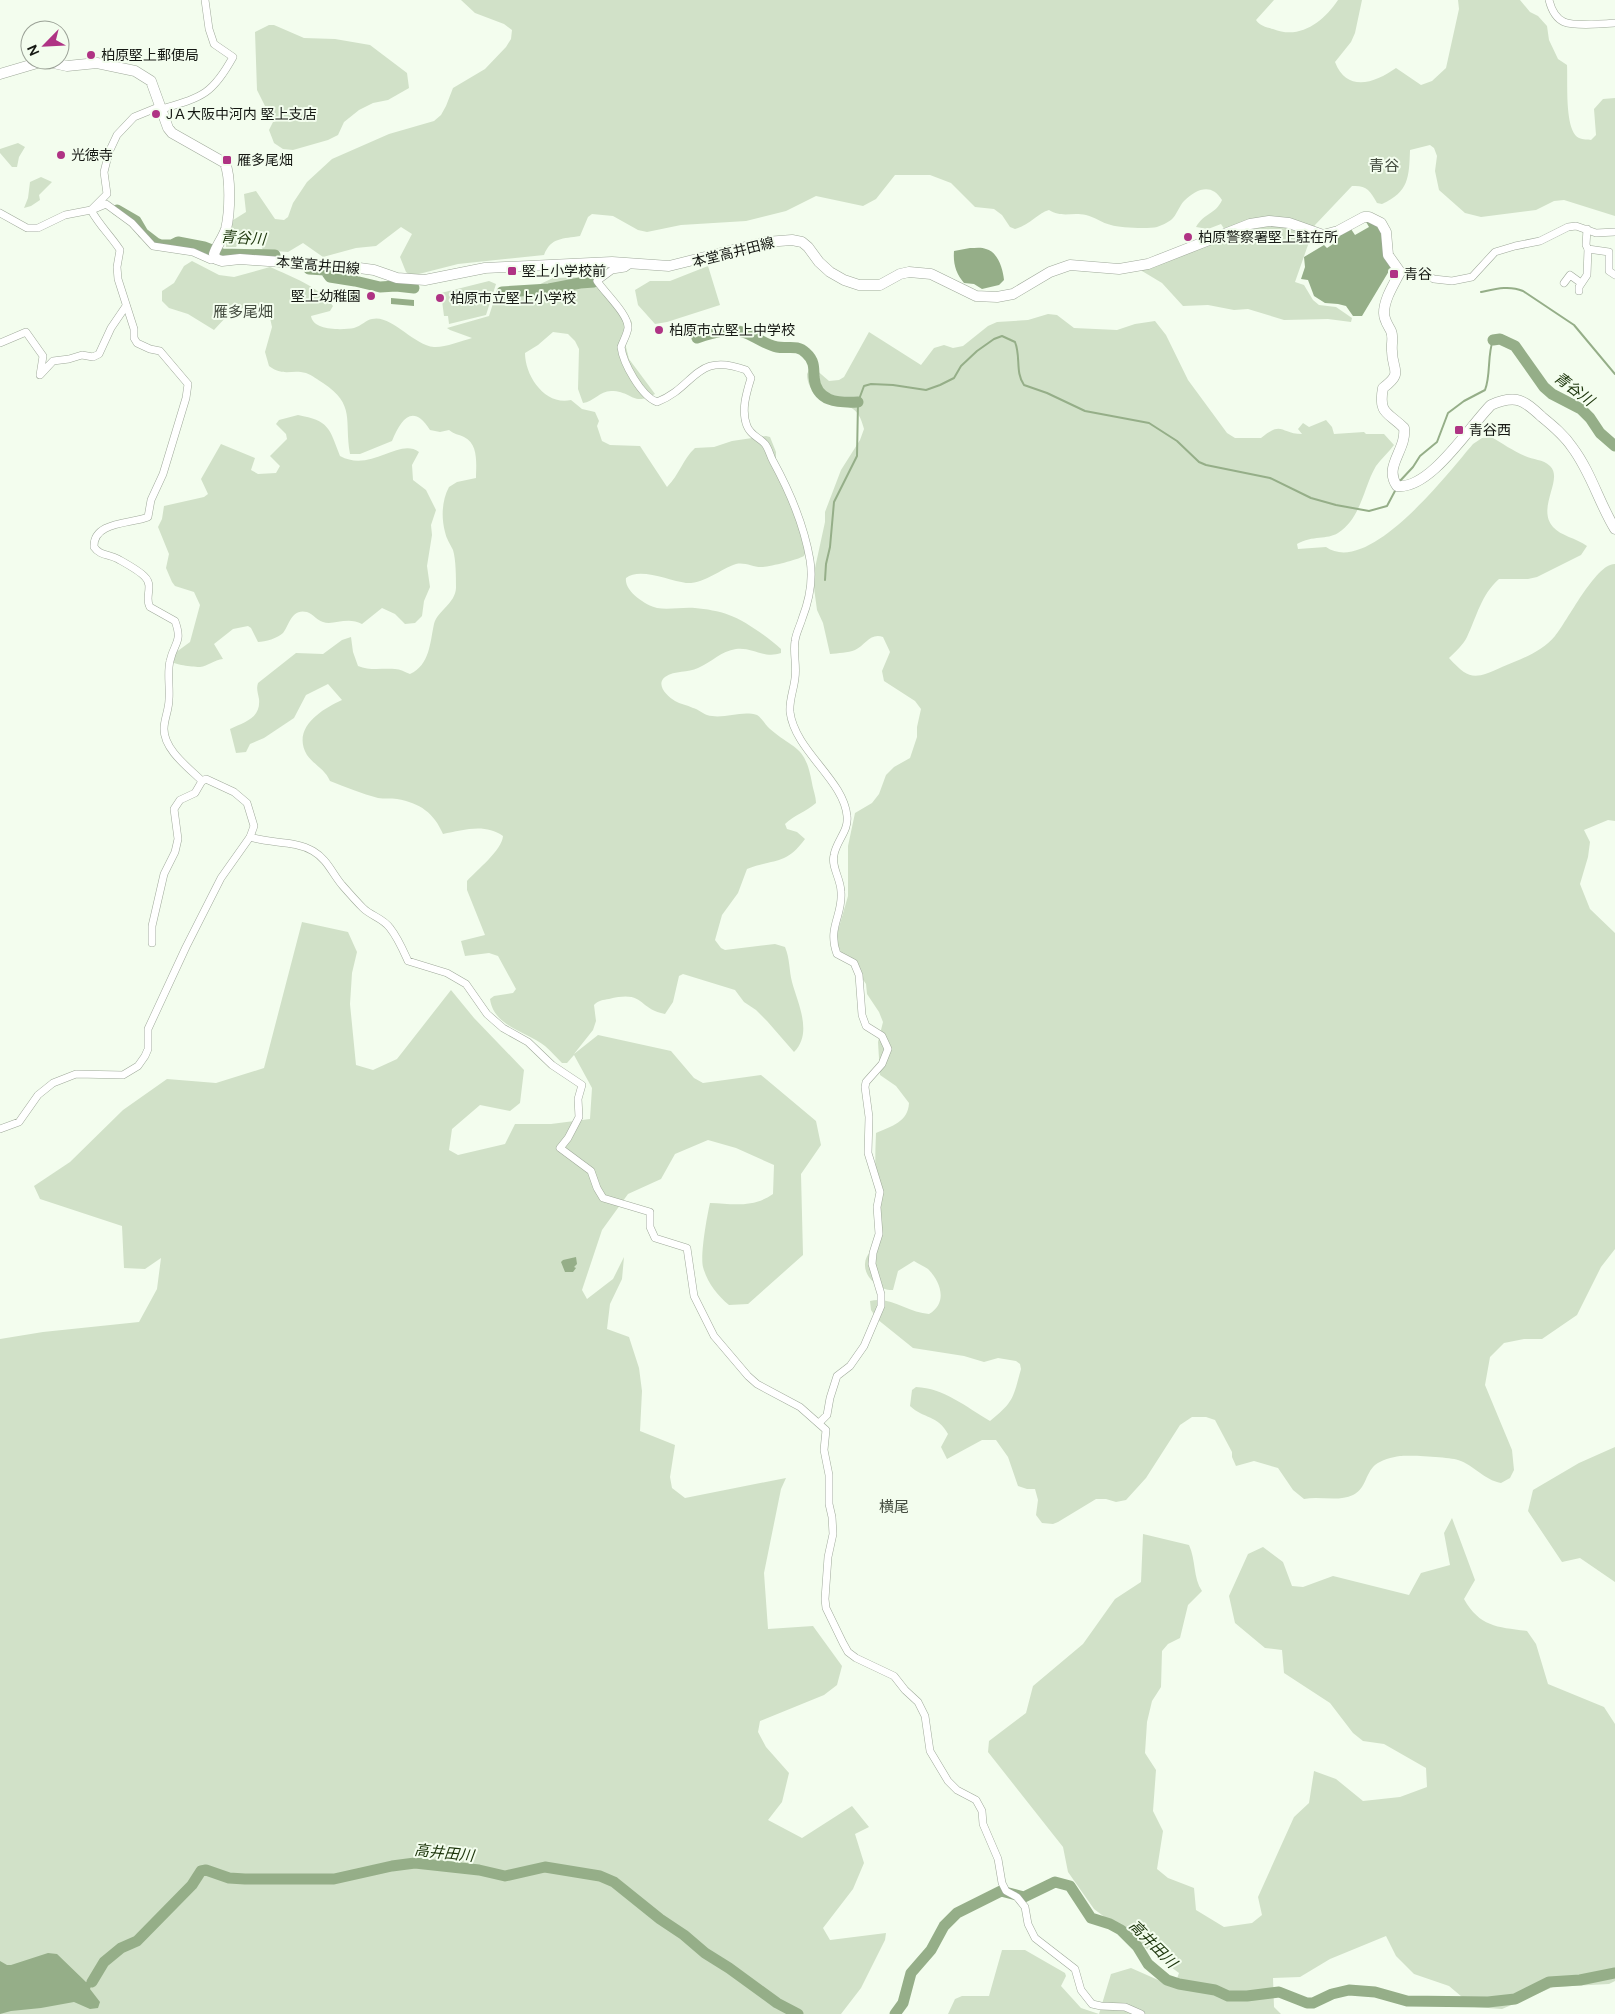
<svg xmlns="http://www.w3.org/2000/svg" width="1615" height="2014" font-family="'DM Sans','Noto Sans JP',sans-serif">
	<rect width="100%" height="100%" fill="#f3fdee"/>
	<g fill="#d1e1c8">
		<path d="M461 0H1274L1256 20C1260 26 1266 27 1273 29 1300 40 1323 22 1338 0H1362L1355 33 1351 42 1335 62C1347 93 1375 83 1396 68L1421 85 1432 81 1446 68 1459 9 1458 0H1520L1530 12 1538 16 1547 26 1549 40 1558 59 1567 65C1568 81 1564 131 1579 138 1583 140 1588 139 1591 140L1596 135 1594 109 1603 99 1615 98V216L1564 200 1554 201 1536 210 1481 217 1465 213 1439 190 1435 171 1437 156 1434 148 1430 145 1410 150C1409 177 1409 192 1382 204L1377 203C1370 190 1366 185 1352 186L1315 225 1295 282 1304 285 1313 300 1319 305 1336 307 1352 318 1351 322 1328 319 1284 320 1248 309 1234 310 1208 305 1183 306 1162 283 1142 271V268L1229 236 1221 224 1208 229 1196 227C1204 213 1216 214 1222 200 1212 183 1197 188 1184 201 1179 206 1177 215 1171 220 1167 223 1162 225 1157 227 1149 229 1120 228 1111 225 1102 223 1095 217 1086 215 1071 212 1062 218 1049 210 1039 212 1030 225 1015 229L1010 227 1002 215 994 209 975 207 951 183 930 175H895L876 199 863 206 816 196 786 211 746 221 681 225 647 232 638 230 613 216 592 214 588 217 580 236C563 239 551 237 544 255L458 264 411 276 406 272 400 257 412 234 401 227 376 246 356 248 323 257 303 243 288 252 263 250 258 239 240 240 236 247H226L227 226 230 222 246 212 244 194 256 191 275 219 284 220 288 217 293 203 307 182 332 159 389 134 434 121 441 115 446 106 453 88 485 69 506 47 511 39 512 30 504 24 475 13Z"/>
		<path d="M269 25H274L304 38 335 39 370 45 407 73 409 88 388 100 373 103 359 110 344 122 338 135 328 140 293 150 283 149 274 143 269 130 273 122 257 90 255 32Z"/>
		<path d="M18 143 25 147 19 157 17 167H12L0 153V149Z"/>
		<path d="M41 177 52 182 39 195 40 200 31 206 24 208 28 198 30 182Z"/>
		<path d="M192 261 219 275 234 277 270 267C292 277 318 286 333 306L330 311 311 316C313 331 343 330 354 328 361 326 366 320 372 319 391 314 413 345 434 347 443 348 462 341 472 338L450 330 447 328 489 316 497 291 536 286 553 278 587 277 602 283 632 322 625 343 629 359 655 394C632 407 633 391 611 391 600 391 593 402 583 403L578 389 579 349 575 341 568 334 553 332 538 345 525 353C525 376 545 406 571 400L582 409 595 412 599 421 597 426 602 441 610 445 640 446 667 487C679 475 683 459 695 448L714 447 732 441 766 436 770 437 776 452V462L790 494 806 551 804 556C797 560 772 566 763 567 754 568 746 562 736 564 720 569 705 584 686 583 670 581 640 567 626 578 624 591 645 605 657 608 669 610 682 607 695 608 706 609 719 611 729 615 744 620 769 638 781 649V653C764 659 753 647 736 649 721 651 712 662 698 668 688 673 675 670 665 677 655 685 668 697 675 701 680 704 687 705 693 708 698 709 702 713 707 715 723 720 741 710 757 715 763 719 765 725 770 729 796 751 805 745 812 783 813 790 816 796 816 803 806 812 794 815 785 824L787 829 797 832 805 839C785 866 775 858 747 869L738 893 722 915 715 940 721 948 725 950 775 944 785 947C790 959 789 970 792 982 798 1004 813 1033 794 1052L767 1021 756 1010 744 1002 735 990 683 974 679 976 673 1002 665 1014C637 1009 646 990 609 999 603 1000 599 1000 594 1005L596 1021 593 1030 574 1054 598 1035 671 1051 694 1078 703 1083 761 1075 816 1121 821 1145 801 1174 803 1255 748 1304 729 1305C717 1295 707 1282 703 1267 700 1255 707 1216 710 1203 733 1204 753 1208 773 1194L774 1165 736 1148 708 1140 675 1154 661 1179 628 1194 602 1230 582 1290 587 1299 613 1279 624 1257 622 1279 610 1304 607 1329 629 1337 639 1368 642 1391 640 1431 675 1445 670 1477 672 1488 685 1498 786 1478 781 1489 764 1573 768 1629 813 1626 842 1666 837 1685 824 1695 760 1721 758 1732 766 1747 789 1773 782 1802 768 1820 802 1838 852 1806 869 1827 855 1834 864 1863 853 1889 823 1928 830 1940 886 1933 885 1940 861 1988 841 2014H0V1339L43 1332 139 1322 157 1289 161 1258 145 1269 124 1268 122 1226 40 1199 34 1186 70 1162 123 1110 167 1079 216 1083 264 1068 302 922 348 932 357 952 352 973 350 1004 356 1065 373 1070 397 1059 451 990 474 1018 524 1070 520 1103 510 1111 480 1105 452 1129 449 1150 458 1155 505 1144 515 1124H551L590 1119 592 1088 574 1055 567 1063H562C556 1057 551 1051 545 1046 526 1031 494 1027 490 999L494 996 513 993 516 989 498 956 489 953 465 956 461 941 485 935 467 890V881C477 870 502 850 503 836 485 823 463 830 443 834 434 813 420 803 397 799 391 798 384 799 378 798 362 794 346 787 330 781 325 769 314 765 307 755 291 728 322 709 342 700L328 684 306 695 294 718 264 738 250 744 246 752 236 753 230 729C245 722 261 718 259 699 258 693 256 689 258 683L296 653 323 654 342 640 351 637 353 652 358 666C370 671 382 668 395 669 400 669 405 672 410 674 430 665 430 642 434 624 438 610 455 604 456 588 456 577 456 560 453 550 450 544 446 538 445 532 441 517 442 500 449 487L457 482 476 478C476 465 479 444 464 437 458 434 455 435 449 430L440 432 430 430C413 403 401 419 392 441L360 454H350C344 420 356 405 323 383 318 380 312 375 306 373 291 369 284 377 269 366L265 352 272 327 270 318 265 310C239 303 231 311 214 330L188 314 169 308 162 301V291L174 283 184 266Z"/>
		<path d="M708 266 720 305 667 322 655 324 638 305 635 290 650 281H670Z"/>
		<path d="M489 281 496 284 486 315 449 324 448 316H444L441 293Z"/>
		<path d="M1048 314 1057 315 1074 328 1117 330 1135 324 1155 321 1166 335 1188 380 1227 433 1235 438H1261C1283 420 1280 434 1302 434L1298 429 1303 423 1309 427 1326 420 1332 427 1334 434 1364 432 1366 434H1384L1394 445C1389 452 1381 459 1376 466 1363 488 1362 517 1338 533 1327 540 1313 535 1297 544L1298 549 1326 547C1369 577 1448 473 1473 444L1482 438 1491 437C1502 443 1513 451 1525 456 1533 460 1543 459 1550 466 1564 479 1536 508 1553 527 1561 536 1576 538 1587 546L1581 555 1537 577 1528 579H1499C1481 595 1477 616 1467 637 1463 645 1456 651 1449 658 1470 681 1475 679 1502 667 1521 659 1542 652 1555 636 1567 622 1596 563 1615 564V821L1608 820 1584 830 1590 842 1588 857 1580 884 1590 909 1615 933V1249L1601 1267 1577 1315 1542 1339H1524L1504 1343 1490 1357 1485 1385 1512 1450 1514 1470 1510 1478 1501 1483C1484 1480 1474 1465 1458 1460 1449 1457 1409 1455 1400 1456 1392 1457 1381 1460 1375 1465 1365 1474 1366 1489 1353 1495 1339 1502 1320 1496 1304 1499L1293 1490 1278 1468 1254 1461 1236 1466 1232 1457V1452L1215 1420 1206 1417H1192L1180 1425 1146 1478 1126 1500 1116 1502 1106 1499H1096L1058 1522 1053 1524 1042 1523 1036 1515 1038 1500 1035 1489H1027L1018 1486 1008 1457 996 1440H982L947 1459 941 1447 948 1434C938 1415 924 1419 910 1406L912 1390 916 1387C944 1388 966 1407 990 1421 1014 1402 1013 1398 1021 1369L1020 1364 1016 1361 998 1358 984 1362 964 1356 913 1348 877 1319 871 1310 870 1301C891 1296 909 1313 929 1314 948 1303 941 1282 928 1269 924 1266 918 1264 914 1261L898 1271 893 1290C881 1291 864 1278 865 1264 865 1254 876 1247 878 1237 881 1226 877 1210 876 1198 875 1176 875 1155 876 1133 892 1126 908 1122 909 1103L896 1086 880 1075 878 1042 883 1022 879 1012 867 994 866 984 855 968 846 962 837 944V934L848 896V846L855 813 872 803 879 794 886 775 894 767 910 758 917 737V727L921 709 915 701 884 681 882 671 890 652 883 637C871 632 865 645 855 650 848 653 838 653 830 654L823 623 817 610 814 588 815 568 825 522V512L841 470 860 440 864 429C862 422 860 414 853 409 849 406 843 406 838 405 823 401 807 392 807 374L809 370 814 368 829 381 839 380 844 377 869 332 921 365 934 348 944 345 953 348 963 346 988 326 997 322 1028 320Z"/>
		<path d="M298 415C329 421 329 427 340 456 371 473 399 437 419 452L412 465 413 480 426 490 436 510 431 525 432 535 427 566 430 587 424 601 422 616 415 623 405 624 395 614 382 608 362 624C347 616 333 626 323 622 318 621 313 614 307 612 291 608 289 626 283 633 278 638 265 642 258 642L251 628 248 626 233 629 214 644 223 659C214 660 208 666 200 667 195 667 176 665 172 662L175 653 190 642 200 605 194 592 175 586 172 582 166 568 169 554 158 527 162 519 164 506 204 497 208 494 201 479 221 444 255 458 251 470 258 474 276 473 280 466 270 456 287 439 286 434 276 424 279 420Z"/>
		<path d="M1615 1447V1582L1580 1558 1562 1562 1528 1511 1533 1490 1579 1463Z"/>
		<path d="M1452 1518 1475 1580 1464 1599C1480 1627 1497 1627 1527 1631L1536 1644 1548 1684 1604 1707 1615 1724V1981L1609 1984 1553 1987 1502 2009 1474 2007 1449 1986 1414 1974 1396 1956 1386 1936 1330 1959 1300 1977 1273 1978 1274 2007 1281 2014H948L955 1999 962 1996H989L1002 1950H1025L1065 1973 1066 1976 1061 1986 1081 2008 1099 2014 1111 1974 1131 1968 1174 1987 1179 1973 1094 1909 1068 1872 1063 1847 988 1752 989 1741 1026 1713 1033 1686 1083 1644 1115 1599 1141 1582 1143 1534 1189 1545C1196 1560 1193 1578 1202 1591L1188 1605 1180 1638 1168 1644 1162 1651 1161 1687 1152 1701 1147 1722 1145 1753 1156 1770 1153 1811 1163 1831 1157 1869 1168 1878 1194 1888 1196 1910 1224 1927 1252 1923 1262 1915 1258 1897 1294 1817 1309 1803 1314 1771 1336 1779 1363 1801 1400 1797 1427 1787 1426 1768 1384 1744 1363 1741 1353 1733 1330 1703 1284 1673 1282 1650 1265 1648 1235 1623 1229 1596 1248 1554 1263 1547 1283 1562 1292 1586 1303 1587 1333 1576 1409 1595 1421 1573 1450 1565 1444 1533Z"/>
	</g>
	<g fill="#95ae88">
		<path d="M1365 220 1379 224 1392 266 1362 316H1353L1346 306 1338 304 1325 303 1314 296 1308 280 1301 279 1305 267 1304 257 1324 245 1327 248 1336 242 1338 236 1351 229 1355 235 1369 227Z"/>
		<path d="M970 248C975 248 982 247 986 249 998 252 1003 269 1004 280L999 285 982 289 974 284 964 283C956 273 953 264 954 251Z"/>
		<path d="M391 298 414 300V306L391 304Z"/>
		<path d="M576 1257 577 1264 574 1267 576 1268 573 1272H565L561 1262 563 1260Z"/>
		<path d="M48 1953 57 1954 86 1982 91 1981 92 1984 90 1989 100 2002 98 2008 90 2009 74 2002 41 2008 11 2011 0 2014V1961L7 1965H11Z"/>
	</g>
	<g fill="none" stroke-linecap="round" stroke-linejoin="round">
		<g stroke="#95ae88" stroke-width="2">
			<path d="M1481 292C1495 289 1509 285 1523 291L1574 325 1615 374"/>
			<path d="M1399 482 1413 467 1420 456 1437 442 1448 413 1464 401 1485 390C1491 375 1487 356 1493 340"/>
			<path d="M825 580 826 564 830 547 834 502 857 456 858 402 864 386 871 384 893 385 926 390 940 385 954 378 961 366 977 351 994 339 1002 336 1015 342C1021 357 1015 372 1024 385L1047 393 1085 411 1149 423 1177 441 1199 462 1206 465 1270 478 1311 498 1336 505 1369 511 1387 506 1396 489"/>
		</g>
		<g stroke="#95ae88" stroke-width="11">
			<path d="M117 210 136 221 143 233 156 243 161 245H172L178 242 204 247 222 254 275 255"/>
			<path d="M309 269 325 270 330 277 355 281 380 287 396 286 414 288"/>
			<path d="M502 292 549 289 580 283 594 282"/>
			<path d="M697 338C712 333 730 327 746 333 756 337 766 345 777 347 788 349 797 344 806 353 814 360 814 367 814 377 816 402 838 403 858 402"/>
			<path d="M1493 340 1500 339 1515 346 1544 387 1552 394 1581 409 1590 418 1600 433 1615 446"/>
			<path d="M92 1982 104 1962 121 1948 137 1941 192 1885 201 1871 206 1870 229 1878 245 1879H334L392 1866 415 1863 479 1870 505 1876 545 1867 600 1876 614 1882 660 1919 684 1935 705 1953 729 1968 777 2003 798 2014"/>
			<path d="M895 2014 903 2003 911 1973 931 1950 944 1926 957 1913 1001 1891 1024 1897 1055 1882 1070 1886 1091 1918 1110 1924 1121 1930 1137 1946 1148 1964 1167 1980 1179 1984 1215 1990 1228 1996H1247L1279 1992 1307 2003H1313L1332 1994 1349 1990 1375 1992 1407 2001 1488 2002 1515 1999 1549 1982 1580 1980 1615 1973"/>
		</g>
		<g stroke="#9fa99a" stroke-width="8">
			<g id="minor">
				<path d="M1549 0C1551 8 1555 18 1564 22 1574 26 1603 24 1615 23"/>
				<path d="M162 109C202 97 212 95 233 57L214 44 209 29 205 0"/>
				<path d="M94 209 106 204 132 223 153 246 193 252 211 260 216 259"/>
				<path d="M0 213 27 228H38L65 215 91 210 107 194 104 172 109 152 117 135 134 117 161 106"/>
				<path d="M1587 229 1586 245 1588 249 1609 252V271L1615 275"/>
				<path d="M632 263 625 268 612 270 597 281C605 293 629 315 628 328 627 335 623 341 621 347 623 363 641 396 657 402 696 387 695 351 746 370L751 378C746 394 741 411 747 426 751 436 759 437 765 444 769 449 770 456 773 461 790 492 804 525 810 560 813 579 809 601 802 619 800 626 796 633 795 641 793 653 797 666 795 678 794 689 789 700 790 712 795 751 844 780 847 816 849 831 836 841 834 855 831 867 841 879 841 892 843 916 827 927 837 954L854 963 859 975 862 1015 866 1026 882 1036 888 1049 882 1064 866 1082 865 1087 869 1117 868 1153 880 1192 877 1207 879 1234 873 1253 872 1264 881 1294V1306L864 1346 850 1366 837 1376 830 1398 827 1415 819 1423"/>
				<path d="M1400 272 1415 271 1434 279 1452 281 1472 277 1495 252 1515 246 1540 241 1568 227 1576 226 1596 233 1615 232"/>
				<path d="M1564 283 1570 275 1581 283"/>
				<path d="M1579 291V287L1587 275 1588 249"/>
				<path d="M0 343 26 332 43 356 40 375 53 361 69 359 82 355 93 357 99 354 111 328 126 306"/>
				<path d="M250 837C270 844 294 840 313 851 327 859 332 873 342 885 349 893 356 901 363 908 371 916 383 918 390 928 398 938 403 950 408 961L447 973 466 984 487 1014 503 1028 528 1042 552 1065 582 1085 578 1099 579 1117 568 1138 560 1148 591 1171 597 1188 603 1198 650 1212V1227L655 1238 687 1248 694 1296 714 1336 748 1376 757 1384 800 1407 826 1430 824 1450 829 1475V1504L832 1517 833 1534 828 1557 825 1599 826 1608 843 1643 848 1652 856 1658 894 1676 905 1690 918 1702 925 1716 930 1751 948 1781 957 1790 976 1800 982 1811 983 1824 998 1859 1002 1883 1006 1891 1017 1897 1025 1907 1028 1924 1035 1938 1075 1969 1081 1990 1092 2004 1101 2006 1125 2007 1141 2014"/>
				<path d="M152 943V926L164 874 175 852 178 839 174 809 180 800 195 793 202 781"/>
				<path d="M0 1129 19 1122 38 1095 53 1083 76 1074 123 1075 138 1066 145 1056 148 1049V1029L186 947 221 878 250 837 254 826 247 803 234 792 206 779 202 781C189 768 164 750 164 729 164 719 169 710 169 699 170 687 167 672 170 661 174 642 183 643 175 621L150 607C144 598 154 586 145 577 140 571 125 563 118 559 109 554 100 556 94 547 93 521 131 524 148 517L151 500 163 474 186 398 188 384 160 351 150 349 137 343 134 338V329L118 279 117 267 120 250C111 236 99 225 91 210"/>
			</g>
		</g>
		<g stroke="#9fa99a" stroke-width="11">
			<path id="secondary" d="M0 74 44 61 67 66 97 63 135 71 151 81 168 128 172 133 225 163C231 177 230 213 226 229 223 238 217 245 214 254L216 259 222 261 240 259 352 267 374 270 397 278 425 280 485 268 612 262 669 266 766 242 792 240 802 242 808 247 819 262 830 272 844 280 859 285H880L900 274 909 272 931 274 976 296 997 297 1013 294 1050 272 1070 265 1119 269 1148 264 1250 224 1269 221 1289 223 1323 235 1338 231 1364 217H1369L1381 223 1386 232 1388 255 1400 272C1394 284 1384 299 1384 313 1384 320 1388 325 1391 331 1394 338 1391 343 1392 351 1392 371 1404 372 1383 388 1378 414 1388 412 1404 428 1407 450 1383 466 1397 486 1430 490 1469 427 1491 405 1516 394 1524 400 1542 417 1553 426 1564 435 1572 447 1591 472 1599 503 1615 529"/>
		</g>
		<use href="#minor" stroke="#fff" stroke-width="7"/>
		<use href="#secondary" stroke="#fff" stroke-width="10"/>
	</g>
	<g fill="#af3384" stroke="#f3fdee" stroke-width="2">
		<circle cx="91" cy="55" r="5"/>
		<circle cx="156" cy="114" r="5"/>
		<circle cx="61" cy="155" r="5"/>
		<rect x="222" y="155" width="10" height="10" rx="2.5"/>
		<circle cx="1188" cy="237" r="5"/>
		<rect x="507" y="266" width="10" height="10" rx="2.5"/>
		<rect x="1389" y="269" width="10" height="10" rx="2.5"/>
		<circle cx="371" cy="296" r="5"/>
		<circle cx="440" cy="298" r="5"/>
		<circle cx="659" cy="330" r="5"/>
		<rect x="1454" y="425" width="10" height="10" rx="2.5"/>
	</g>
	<g text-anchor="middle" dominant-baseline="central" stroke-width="4" stroke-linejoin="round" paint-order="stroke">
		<g font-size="14" fill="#151813" stroke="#f3fdee" text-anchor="start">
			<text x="101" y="55">柏原堅上郵便局</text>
			<text x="166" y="114">JＡ大阪中河内 堅上支店</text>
			<text x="71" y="155">光徳寺</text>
			<text x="237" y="160">雁多尾畑</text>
			<text x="1198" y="237">柏原警察署堅上駐在所</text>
			<text x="522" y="271">堅上小学校前</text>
			<text x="1404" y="274">青谷</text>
			<text x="361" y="296" text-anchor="end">堅上幼稚園</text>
			<text x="450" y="298">柏原市立堅上小学校</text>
			<text x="669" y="330">柏原市立堅上中学校</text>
			<text x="1469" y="430">青谷西</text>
		</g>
		<g font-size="14" fill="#151813" stroke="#f3fdee">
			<text transform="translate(733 252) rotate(-14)">本堂高井田線</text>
			<text transform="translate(318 265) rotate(5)">本堂高井田線</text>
		</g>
		<g font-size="15" fill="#454d41" stroke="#f3fdee">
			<text x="1384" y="166">青谷</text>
			<text x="243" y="312">雁多尾畑</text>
			<text x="894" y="1507">横尾</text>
		</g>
		<g font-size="15" font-style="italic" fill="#1b340a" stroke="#f3fdee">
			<text transform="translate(243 238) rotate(4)">青谷川</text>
			<text transform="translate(1574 389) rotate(37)">青谷川</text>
			<text transform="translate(444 1853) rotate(6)">高井田川</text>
			<text transform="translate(1153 1944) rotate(45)">高井田川</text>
		</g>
	</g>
	<g transform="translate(45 45) rotate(246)"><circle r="24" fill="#f3fdee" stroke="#9aa196"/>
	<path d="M0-4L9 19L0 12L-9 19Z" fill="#af3384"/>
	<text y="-8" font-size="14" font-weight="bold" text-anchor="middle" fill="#151813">N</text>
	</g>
</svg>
